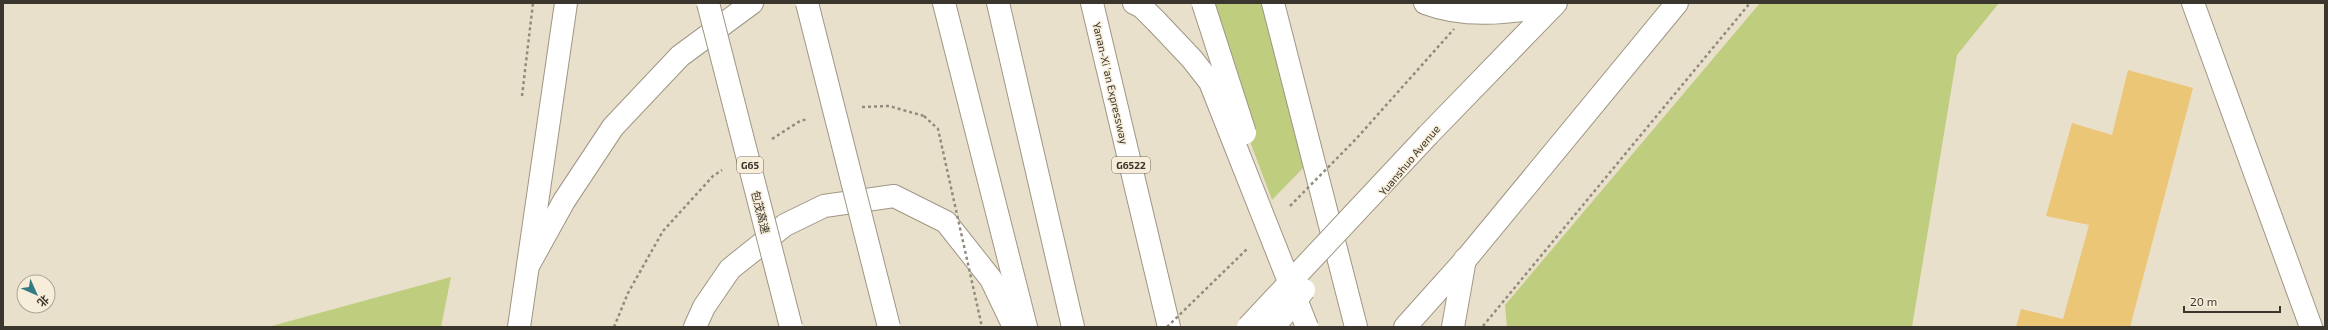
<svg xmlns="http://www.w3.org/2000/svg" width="2328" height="330" font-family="'Exo 2','Noto Sans SC',sans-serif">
	<rect width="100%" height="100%" fill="#e9e0cc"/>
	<g fill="#bfcd7f">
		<path d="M1198 3H1262L1305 166 1272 200Z"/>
		<path d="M1760 3H1999L1957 55 1912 327H1507L1505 305Z"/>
		<path d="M451 277 441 327H268Z"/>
	</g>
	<path fill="#ebc676" d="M2128 70 2193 88 2130 327H2016L2021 309 2063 319 2089 225 2046 216 2072 123 2112 135Z"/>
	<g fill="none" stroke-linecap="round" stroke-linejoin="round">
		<g stroke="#9f9684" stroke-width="24">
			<path id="minor" d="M2193 3 2311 327"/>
		</g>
		<g stroke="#9f9684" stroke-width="24">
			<g id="primary">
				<path d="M944 3 1026 327"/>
				<path d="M1134 3 1142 7 1157 22"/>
				<path d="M1273 3 1356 327"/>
				<path d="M1425 3C1467 19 1510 12 1553 6"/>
				<path d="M1428 135 1556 3"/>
				<path d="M528 266 564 201 613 127 680 56 752 3"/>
				<path d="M519 327 566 3"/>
				<path d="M695 327 704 307 730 269 785 225 824 206 894 196 946 222 991 279 1014 327"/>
				<path d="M1405 327 1466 259 1677 3"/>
				<path d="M1453 327 1465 259"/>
			</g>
		</g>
		<g stroke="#9f9684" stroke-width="24">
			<g id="motorway">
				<path d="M998 3 1073 327"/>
				<path d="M1092 3 1169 327"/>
			</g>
		</g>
		<g stroke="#928b7d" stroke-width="2.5" stroke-dasharray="3 3" stroke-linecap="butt">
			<path d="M522 96 533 3"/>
			<path d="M862 107 889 106 924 116"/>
			<path d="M772 139 800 121 808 119"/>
			<path d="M1483 326 1750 3"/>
			<path d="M614 327 628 293 663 231 713 176 722 170"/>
		</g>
		<use href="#minor" stroke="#fff" stroke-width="22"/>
		<use href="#primary" stroke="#fff" stroke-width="22"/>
		<use href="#motorway" stroke="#fff" stroke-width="22"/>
		<g stroke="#9f9684" stroke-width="24" stroke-linecap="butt">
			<g id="primary-bridge">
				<path d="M1203 3 1245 133"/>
				<path d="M1157 22 1192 59 1210 82 1307 327"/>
				<path d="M1248 327 1428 135"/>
				<path d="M1274 327 1304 290"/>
			</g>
		</g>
		<g stroke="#9f9684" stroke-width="24" stroke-linecap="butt">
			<g id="motorway-bridge">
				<path d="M708 3 791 327"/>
				<path d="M807 3 889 327"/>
			</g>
		</g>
		<g stroke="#928b7d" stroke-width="2.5" stroke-dasharray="3 3" stroke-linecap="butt">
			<path d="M924 116 938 129 982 327"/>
			<path d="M1290 206 1356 139 1454 29"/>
			<path d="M1167 327 1247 249"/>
		</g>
		<use href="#primary-bridge" stroke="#fff" stroke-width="22"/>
		<use href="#motorway-bridge" stroke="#fff" stroke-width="22"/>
	</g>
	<g text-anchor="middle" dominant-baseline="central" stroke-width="3" stroke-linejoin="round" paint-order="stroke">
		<g fill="#f7edd9" stroke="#736d61" stroke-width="1">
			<rect x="737" y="157" width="26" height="16" rx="3"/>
			<rect x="1112" y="157" width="38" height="16" rx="3"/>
		</g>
		<g font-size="10" font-weight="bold" fill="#3a362e">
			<text x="750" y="165">G65</text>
			<text x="1131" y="165">G6522</text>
		</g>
		<g font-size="11" fill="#3a362e" stroke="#f7edd9">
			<text transform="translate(1111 83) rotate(77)">Yanan-Xi 'an Expressway</text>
			<text transform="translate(1409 160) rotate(-50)">Yuanshuo Avenue</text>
			<text transform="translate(761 212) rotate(76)">包茂高速</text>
		</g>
	</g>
	<rect width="2328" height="330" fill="none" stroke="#3a362e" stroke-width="8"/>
	<g transform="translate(36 294) rotate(135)"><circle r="19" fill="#f7edd9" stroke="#aba495"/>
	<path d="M0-3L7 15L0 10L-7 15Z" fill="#337b82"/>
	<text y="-6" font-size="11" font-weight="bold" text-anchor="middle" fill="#3a362e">北</text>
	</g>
	<path d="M2184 306v6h96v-6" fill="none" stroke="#3a362e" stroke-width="2"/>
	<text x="2190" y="306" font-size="12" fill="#3a362e" stroke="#f7edd9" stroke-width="3" paint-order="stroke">20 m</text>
</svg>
